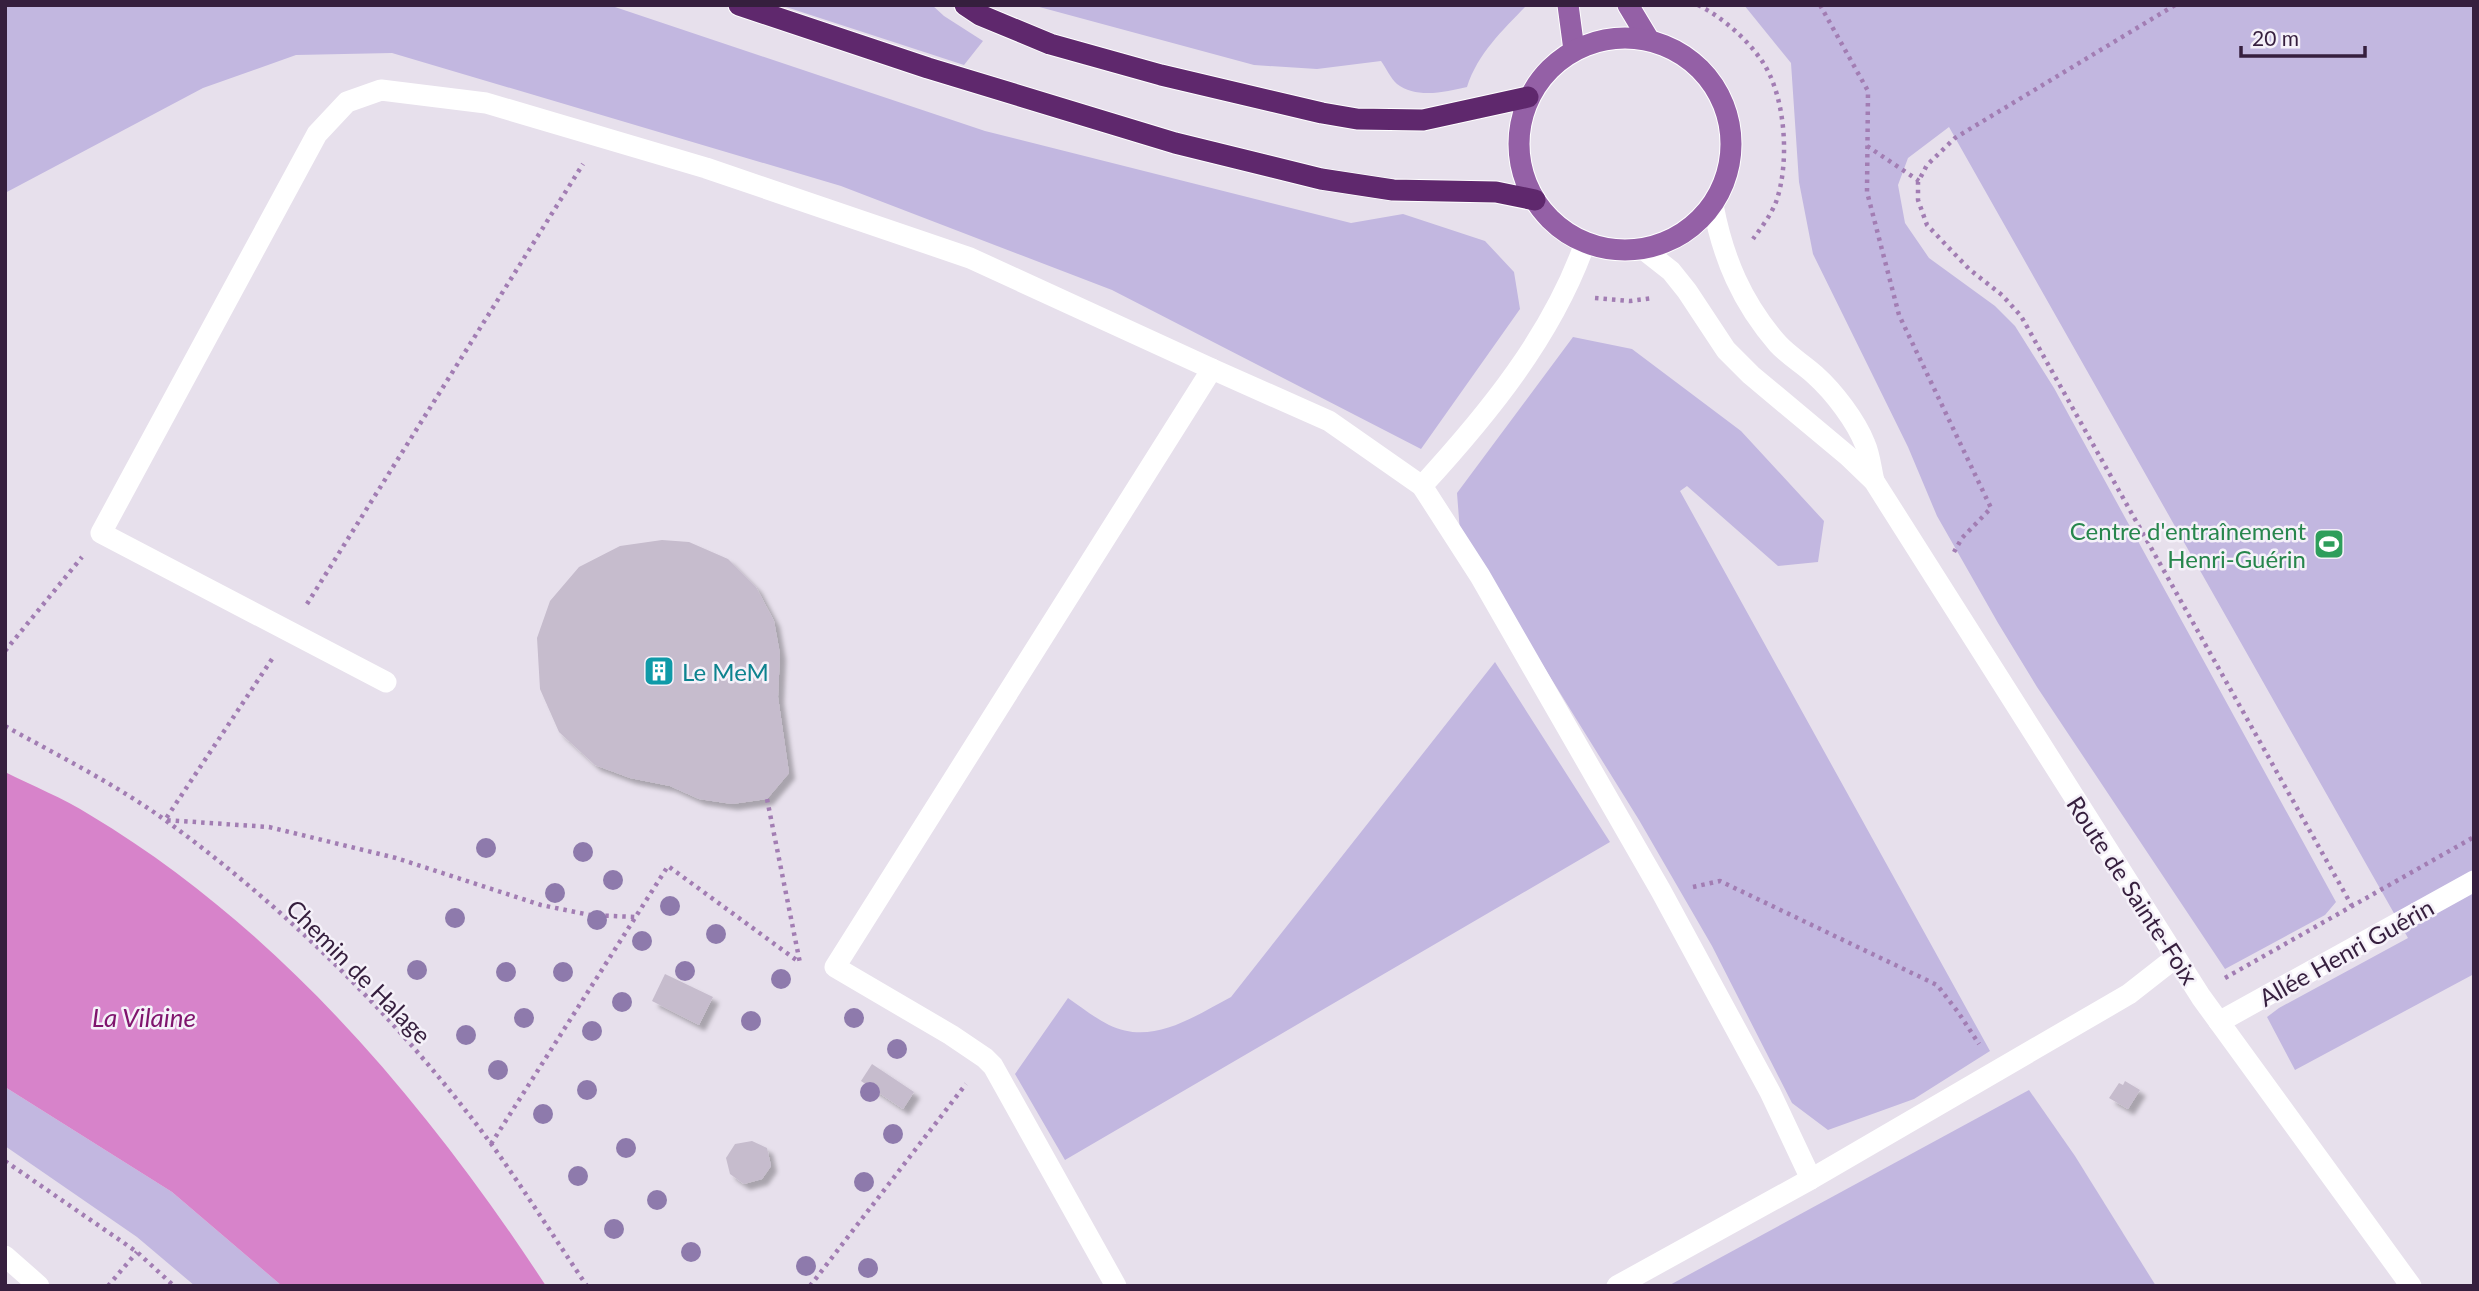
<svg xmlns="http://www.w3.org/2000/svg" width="2479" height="1291" font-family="Lato,sans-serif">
	<defs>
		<filter id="shadow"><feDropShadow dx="6" dy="6" stdDeviation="2" flood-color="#0004"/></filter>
	</defs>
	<rect width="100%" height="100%" fill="#e7e0ec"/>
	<g fill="#c2b7e0">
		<path d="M5 5H609L985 131 1351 223 1403 214 1485 241 1514 272 1520 309 1421 449 1112 290 841 186 392 53 296 55 203 88 5 193Z"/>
		<path d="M780 5H932L944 16 983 41 964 65Z"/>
		<path d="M1032 5H1527C1503 30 1478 53 1467 87 1446 92 1416 99 1397 84 1391 79 1386 68 1381 61L1317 69 1254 65Z"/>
		<path d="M1744 5H2474V974L2295 1070 2267 1017 2279 1008 2408 938 1949 127 1908 158 1898 185 1905 223 1929 258 1995 306 2015 326 2054 388 2336 902 2325 915 2225 969 2037 687 1998 623 1937 516 1908 447 1813 254 1799 182 1791 63Z"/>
		<path d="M1573 337 1632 349 1741 431 1824 521 1818 562 1778 566 1687 486 1680 491 1990 1051 1914 1099 1828 1130 1792 1103 1712 946 1639 820 1460 532 1457 493Z"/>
		<path d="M1495 662 1610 842 1065 1160 1015 1074 1068 998C1081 1007 1095 1018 1109 1025 1152 1046 1193 1017 1231 997Z"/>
		<path d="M5 1087 172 1192 282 1286H195L137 1237 5 1146Z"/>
		<path d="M2029 1090 2075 1156 2156 1286H1668Z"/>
	</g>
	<path fill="#d783ca" d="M5 772C33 786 63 798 90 815 279 928 427 1104 546 1286H282L172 1192 5 1087Z"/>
	<g fill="#c6bccd" filter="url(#shadow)">
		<path d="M662 540 689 542 728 559 756 587 774 621 780 654 778 697 789 773 767 799 732 804 699 799 670 786 630 778 595 765 559 732 540 689 537 638 550 601 579 567 620 546Z"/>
		<path d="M665 974 713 997 699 1025 652 1001Z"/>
		<path d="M872 1064 914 1092 903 1109 861 1081Z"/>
		<path d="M2125 1081 2140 1090 2128 1109 2109 1098 2119 1083 2123 1085Z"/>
		<path d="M752 1141 767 1148 771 1166 762 1179 744 1184 730 1174 726 1158 735 1144Z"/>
	</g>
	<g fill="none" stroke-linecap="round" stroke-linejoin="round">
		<g stroke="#fff" stroke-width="23">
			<g id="major">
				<path d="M1568 5 1574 50"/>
				<path d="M1628 5 1649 40"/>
				<circle cx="1625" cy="144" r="106"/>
			</g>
		</g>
		<g stroke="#fff" stroke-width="23">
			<g id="highway">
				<path d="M739 5 928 68 1175 143 1321 179 1393 190 1496 192 1535 200"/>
				<path d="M965 5 980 15 1050 44 1161 75 1322 113 1357 119 1423 120 1528 97"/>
			</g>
		</g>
		<g stroke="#a27db3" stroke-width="4.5" stroke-dasharray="3.5 5" stroke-linecap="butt">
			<path d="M1698 5C1722 17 1747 39 1762 61 1786 96 1790 163 1776 202 1771 215 1761 228 1753 239"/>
			<path d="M1820 5 1868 91 1867 192 1899 315 1991 508 1962 538 1954 552"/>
			<path d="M2175 5 1955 138 1927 165 1918 182V200L1927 225 1969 269 2002 295 2021 316 2352 906"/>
			<path d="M1867 146 1919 181"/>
			<path d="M1595 298 1630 301 1653 298"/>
			<path d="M307 604 583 164"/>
			<path d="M5 651 82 557"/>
			<path d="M272 659 165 820 269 827 396 858 541 905 590 915 635 917"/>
			<path d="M5 726C59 756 115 784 165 820 289 910 401 1022 492 1145 525 1191 555 1239 587 1286"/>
			<path d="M767 799 800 963"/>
			<path d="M1693 887 1720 881 1937 985 1958 1012 1979 1044"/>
			<path d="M2225 978 2474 837"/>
			<path d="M491 1144 668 866 799 962"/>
			<path d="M5 1161 137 1252 174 1286"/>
			<path d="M108 1286 137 1252"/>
			<path d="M810 1286 966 1084"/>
		</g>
		<g stroke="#fff" stroke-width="21">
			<path d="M1713 205C1723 258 1742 303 1778 344 1789 356 1803 364 1815 375 1834 392 1856 421 1865 444 1870 455 1871 469 1874 481"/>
			<path d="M1643 249 1671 271 1687 291 1726 350 1751 375 1848 456 1874 481 2201 997 2411 1286"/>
			<path d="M1422 486C1488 414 1552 336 1585 243"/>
			<path d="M386 682 101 533 317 134 347 102 381 90 486 103 706 168 970 258 1212 369"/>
			<path d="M2219 1022 2474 881"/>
			<path d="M5 1256 39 1286"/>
			<path d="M1116 1286 993 1066 985 1058 951 1035 835 967 1212 369 1329 421 1422 486 1480 576 1661 891 1770 1092 1811 1179"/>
			<path d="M1617 1286 1811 1179 2129 994 2175 958"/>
		</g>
		<use href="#major" stroke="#9460a6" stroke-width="21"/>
		<use href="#highway" stroke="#5f286d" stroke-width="21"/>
	</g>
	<g fill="#8e7aac">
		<circle cx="486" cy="848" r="10"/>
		<circle cx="583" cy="852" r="10"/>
		<circle cx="613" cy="880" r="10"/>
		<circle cx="555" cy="893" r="10"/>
		<circle cx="670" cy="906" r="10"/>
		<circle cx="455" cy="918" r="10"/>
		<circle cx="597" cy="920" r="10"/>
		<circle cx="716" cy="934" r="10"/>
		<circle cx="642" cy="941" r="10"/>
		<circle cx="417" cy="970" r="10"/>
		<circle cx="685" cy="971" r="10"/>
		<circle cx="506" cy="972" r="10"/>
		<circle cx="563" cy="972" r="10"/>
		<circle cx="781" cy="979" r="10"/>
		<circle cx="622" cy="1002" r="10"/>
		<circle cx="524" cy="1018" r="10"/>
		<circle cx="854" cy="1018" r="10"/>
		<circle cx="751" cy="1021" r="10"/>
		<circle cx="592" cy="1031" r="10"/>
		<circle cx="466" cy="1035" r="10"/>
		<circle cx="897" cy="1049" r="10"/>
		<circle cx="498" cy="1070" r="10"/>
		<circle cx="587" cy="1090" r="10"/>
		<circle cx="870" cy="1092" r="10"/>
		<circle cx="543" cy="1114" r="10"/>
		<circle cx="893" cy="1134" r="10"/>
		<circle cx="626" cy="1148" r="10"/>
		<circle cx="578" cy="1176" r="10"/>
		<circle cx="864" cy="1182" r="10"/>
		<circle cx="657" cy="1200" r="10"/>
		<circle cx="614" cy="1229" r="10"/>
		<circle cx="691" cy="1252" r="10"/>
		<circle cx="806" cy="1266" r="10"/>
		<circle cx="868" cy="1268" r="10"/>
	</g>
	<defs>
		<g id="stadium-square" transform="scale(1.575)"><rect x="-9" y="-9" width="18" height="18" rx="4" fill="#2e9e5b" stroke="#f5f1f9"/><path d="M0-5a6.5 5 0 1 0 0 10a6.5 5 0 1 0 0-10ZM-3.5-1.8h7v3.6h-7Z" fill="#fff"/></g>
		<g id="building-square" transform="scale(1.575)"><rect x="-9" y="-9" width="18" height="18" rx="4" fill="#0f9aa8" stroke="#f5f1f9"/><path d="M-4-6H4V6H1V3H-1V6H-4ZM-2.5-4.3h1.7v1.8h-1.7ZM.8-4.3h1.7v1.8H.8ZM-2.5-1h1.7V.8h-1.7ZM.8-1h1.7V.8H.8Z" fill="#fff"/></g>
	</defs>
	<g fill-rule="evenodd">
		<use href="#stadium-square" x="2329" y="544"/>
		<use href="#building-square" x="659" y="671"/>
	</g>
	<g text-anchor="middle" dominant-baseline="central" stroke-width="5" stroke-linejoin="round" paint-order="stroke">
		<g font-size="24" fill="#27864d" stroke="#f5f1f9" text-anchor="end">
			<text x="2306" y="530">Centre d'entraînement<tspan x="2306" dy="28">Henri-Guérin</tspan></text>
		</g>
		<g font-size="24" fill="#0d838f" stroke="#f5f1f9" text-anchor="start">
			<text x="682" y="671">Le MeM</text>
		</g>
		<g font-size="24" fill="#361f3e" stroke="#f5f1f9">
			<text transform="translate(2133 890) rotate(57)">Route de Sainte-Foix</text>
			<text transform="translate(2346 952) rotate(-29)">Allée Henri Guérin</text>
			<text transform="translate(359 971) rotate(45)">Chemin de Halage</text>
		</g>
		<g font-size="26" font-style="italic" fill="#7f146d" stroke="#f5f1f9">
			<text x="144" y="1017">La Vilaine</text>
		</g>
	</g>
	<rect width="2479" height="1291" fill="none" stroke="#361f3e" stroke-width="14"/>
	<path d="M2241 46v10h124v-10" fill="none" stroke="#361f3e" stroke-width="3.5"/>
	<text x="2252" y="46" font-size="21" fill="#361f3e" stroke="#f5f1f9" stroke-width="5" paint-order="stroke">20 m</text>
</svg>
